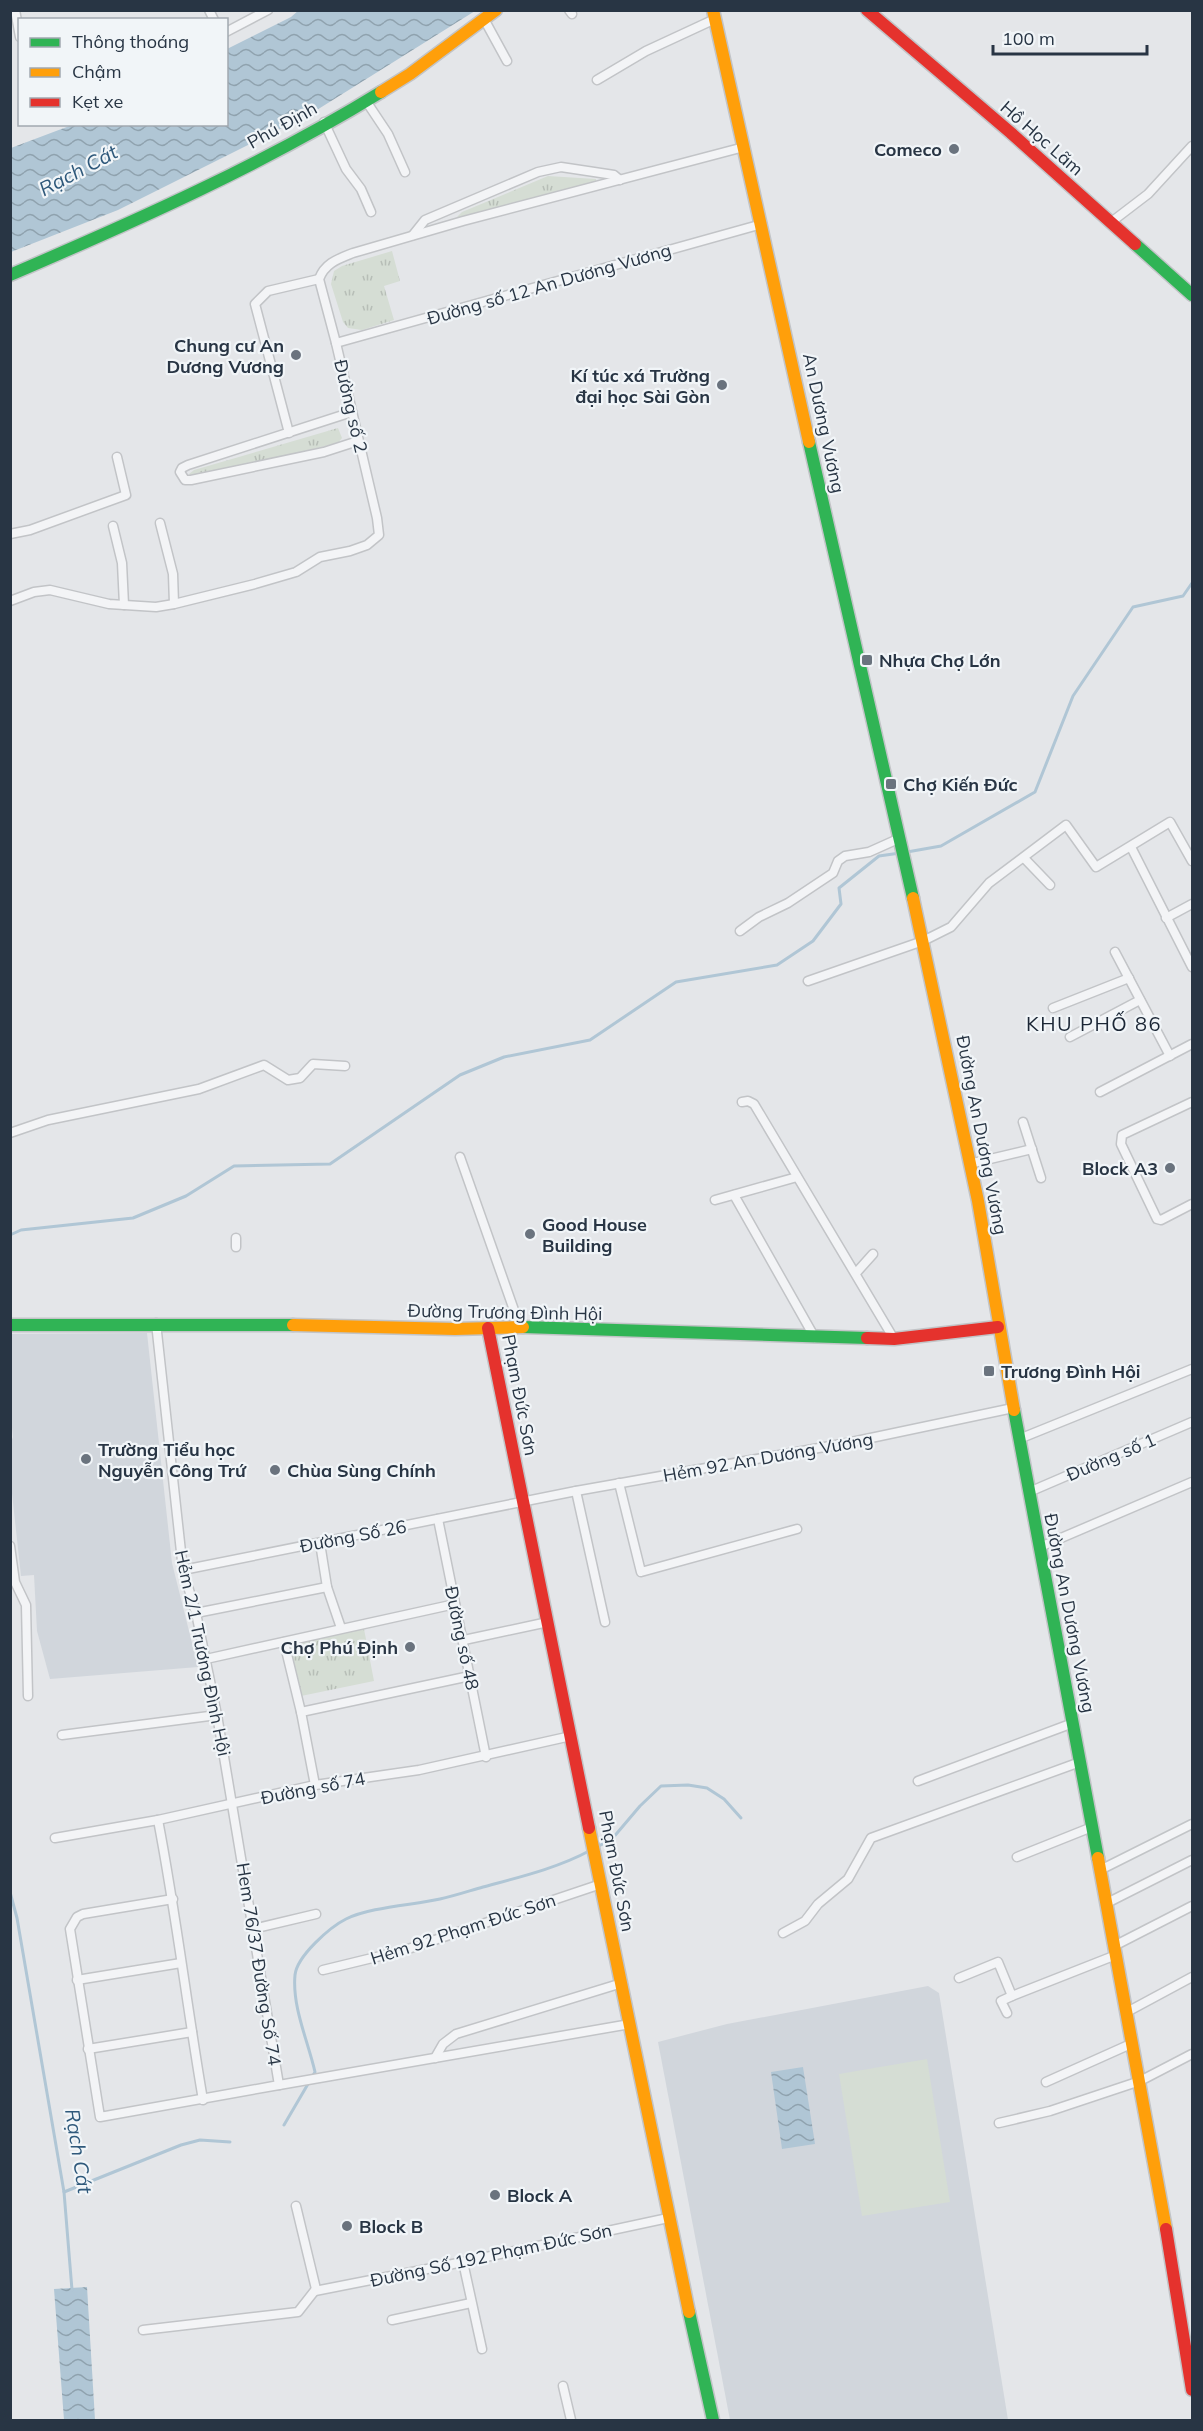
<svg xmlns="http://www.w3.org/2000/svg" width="1203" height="2431" font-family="Mulish,sans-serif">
	<defs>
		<pattern id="park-tufts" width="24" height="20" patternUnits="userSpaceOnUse" patternTransform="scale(1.5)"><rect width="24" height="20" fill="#d5ddd4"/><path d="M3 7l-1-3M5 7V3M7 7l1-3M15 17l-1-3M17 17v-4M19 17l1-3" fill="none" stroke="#b7beb7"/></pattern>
		<pattern id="water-waves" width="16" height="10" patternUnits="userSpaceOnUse" patternTransform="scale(1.5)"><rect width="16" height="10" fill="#b0c6d5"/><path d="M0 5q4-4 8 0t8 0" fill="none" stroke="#8fa2ae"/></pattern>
	</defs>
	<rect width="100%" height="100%" fill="#e4e6e9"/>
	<g fill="#d1d6dc">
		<path d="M147 1333 172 1563 198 1667 50 1679 37 1631 34 1575 21 1576 10 1475 11 1442 13 1437 10 1409 11 1334Z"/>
		<path d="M928 1986 939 1993 1008 2420H730L658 2042 727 2024Z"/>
	</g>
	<path fill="#d5ddd4" d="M927 2059 950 2202 862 2216 839 2074Z"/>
	<g fill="url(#park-tufts)">
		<path d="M548 176 596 179V182L461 218 457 217 462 212Z"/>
		<path d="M392 251 400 281 384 286 394 320 362 330 348 328 343 322 331 284 334 271 342 266Z"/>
		<path d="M338 428 342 438 338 443 200 476 191 477 189 474 194 470Z"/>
		<path d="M364 1629 374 1681 301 1696 290 1644Z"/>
	</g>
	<g fill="url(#water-waves)">
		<path d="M299 10 475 11 312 113 118 210 11 252V148L72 125 226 124 227 49 291 17Z"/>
		<path d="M803 2067 815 2144 782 2149 771 2072Z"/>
		<path d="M87 2287 95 2420H64L54 2289Z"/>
	</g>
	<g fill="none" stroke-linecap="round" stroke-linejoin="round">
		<g stroke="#b0c6d5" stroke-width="3">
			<path d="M907 852 941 846 1035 792 1073 696 1133 607 1183 596 1192 583"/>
			<path d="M10 1235 21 1230 133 1218 186 1196 234 1166 330 1164 460 1075 504 1057 590 1040 676 982 777 965 813 941 841 904 839 888 879 856 900 853"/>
			<path d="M597 1847 612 1839 640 1806 661 1786 688 1785 707 1788 724 1799 741 1818"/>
			<path d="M10 1892 17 1918 64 2192 72 2290"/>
			<path d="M284 2125 315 2072C308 2041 292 2007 295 1975 297 1956 330 1927 346 1919 370 1907 413 1905 440 1899 454 1896 469 1891 483 1887 520 1877 558 1868 591 1850"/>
			<path d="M64 2192 181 2145 200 2140 230 2142"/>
		</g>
		<g stroke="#c2c4c7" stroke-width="11">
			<g id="street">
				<path d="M15 10 20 37"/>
				<path d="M209 10 214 20"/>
				<path d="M569 10 572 14"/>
				<path d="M484 19 507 61"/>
				<path d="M226 32 268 10"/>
				<path d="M597 80 646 51 715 19"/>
				<path d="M366 101 388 134 405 172"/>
				<path d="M324 122 346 169 361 189 371 212"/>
				<path d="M1110 223 1148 194 1192 146"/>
				<path d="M413 235 425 220 538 172 561 167 614 175 620 180"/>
				<path d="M336 343 762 224"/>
				<path d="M352 412 188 465 182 468 180 472 185 480H191L324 452 358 441"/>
				<path d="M289 433 255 304 268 291 319 279"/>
				<path d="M160 523 173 574 174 604"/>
				<path d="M113 526 122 563 124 605"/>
				<path d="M10 534 30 530 126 495 117 457"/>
				<path d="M10 601 34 592 50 590 109 604 156 607 174 604 255 584 296 572 320 557 350 551 367 545 379 535 377 518 336 343 319 279C325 263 338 259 353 253L463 221 744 147"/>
				<path d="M1131 847 1192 967"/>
				<path d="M1024 858 1050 885"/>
				<path d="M1166 918 1192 904"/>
				<path d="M740 931 759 917 788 903 833 873 838 861 845 856 869 852 898 839"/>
				<path d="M1115 952 1170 1056"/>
				<path d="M808 981 923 941 951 927 989 883 1066 825 1096 867 1170 822 1192 861"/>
				<path d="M1053 1008 1129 978"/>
				<path d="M1070 1037 1140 1000"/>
				<path d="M1100 1092 1192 1044"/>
				<path d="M742 1102 748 1101 754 1104 894 1339"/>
				<path d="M1192 1102 1122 1135 1121 1144 1157 1219 1161 1220 1192 1204"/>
				<path d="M1023 1122 1041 1178"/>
				<path d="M10 1133 48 1120 199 1089 264 1065 288 1080 300 1078 313 1064 345 1066"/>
				<path d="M460 1157 520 1327"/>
				<path d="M969 1164 1032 1149"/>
				<path d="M734 1195 815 1338"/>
				<path d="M715 1200 797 1177"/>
				<path d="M236 1238V1247"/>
				<path d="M856 1273 873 1254"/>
				<path d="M156 1323 183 1570 196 1613 217 1715 279 2085 100 2117 70 1929 77 1917 83 1914 173 1899"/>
				<path d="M1019 1439 1192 1369"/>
				<path d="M619 1483 641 1572 797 1529"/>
				<path d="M576 1491 605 1622"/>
				<path d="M1029 1492 1192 1422"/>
				<path d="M438 1519 486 1757"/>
				<path d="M320 1543 327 1587 341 1628"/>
				<path d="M10 1546 15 1582 26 1605 28 1696"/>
				<path d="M1040 1547 1192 1482"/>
				<path d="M183 1570 576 1491 847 1443 1013 1408"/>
				<path d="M196 1613 327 1587"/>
				<path d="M464 1640 548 1622"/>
				<path d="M284 1642 301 1712 315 1785"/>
				<path d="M206 1659 455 1604"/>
				<path d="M301 1712 470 1676"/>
				<path d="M62 1735 217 1715"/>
				<path d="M918 1781 1073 1723"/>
				<path d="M158 1820C176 1913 187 2007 203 2100"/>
				<path d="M55 1838 158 1820 315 1785 419 1770 571 1736"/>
				<path d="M1017 1857 1092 1827"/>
				<path d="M1100 1870 1192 1824"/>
				<path d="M1107 1903 1192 1860"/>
				<path d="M253 1929 316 1914"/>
				<path d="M783 1933 805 1921 818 1904 848 1879 871 1838 1080 1762"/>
				<path d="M1114 1946 1192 1906"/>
				<path d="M323 1970 405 1950 601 1884"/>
				<path d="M959 1978 998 1962 1012 1996 1116 1955"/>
				<path d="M77 1980 181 1963"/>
				<path d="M1127 2012 1192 1977"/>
				<path d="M1007 2013 1001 2001 1012 1996"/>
				<path d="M88 2049 192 2032"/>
				<path d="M435 2058 443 2044 456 2034 622 1983"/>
				<path d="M1046 2082 1133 2043"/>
				<path d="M279 2085 630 2024"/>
				<path d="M999 2123 1050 2111 1140 2081 1192 2054"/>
				<path d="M463 2262 482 2349"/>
				<path d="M315 2291 463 2262 668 2218"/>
				<path d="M392 2320 471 2303"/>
				<path d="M143 2330 298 2312 316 2289 296 2206"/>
				<path d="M563 2386 571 2420"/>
			</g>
		</g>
		<g stroke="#c2c4c7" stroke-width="15">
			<g id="fast">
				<path d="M1135 244 1192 295"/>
				<path d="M10 275C136 221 264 164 381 92"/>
				<path d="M809 442 913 898"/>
				<path d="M10 1325H293"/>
				<path d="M523 1327 867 1338"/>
				<path d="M1014 1410 1098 1858"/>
				<path d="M689 2312 713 2420"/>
			</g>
		</g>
		<g stroke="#c2c4c7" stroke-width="15">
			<g id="slow">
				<path d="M713 10 809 442"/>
				<path d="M381 92 410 74 496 10"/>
				<path d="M913 898 978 1201 1014 1410"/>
				<path d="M293 1325 455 1329 523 1327"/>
				<path d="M589 1828 689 2312"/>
				<path d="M1098 1858 1166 2229"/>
			</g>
		</g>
		<g stroke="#c2c4c7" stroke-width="15">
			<g id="jam">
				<path d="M867 10 1011 133 1135 244"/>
				<path d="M488 1328 589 1828"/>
				<path d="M867 1338 894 1339 998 1327"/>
				<path d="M1166 2229 1192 2390"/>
			</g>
		</g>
		<use href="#street" stroke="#f3f4f6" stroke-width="8"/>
		<use href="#fast" stroke="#30b455" stroke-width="12"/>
		<use href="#slow" stroke="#ff9f0a" stroke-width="12"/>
		<use href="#jam" stroke="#e5322d" stroke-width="12"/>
	</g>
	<g fill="#6a737e" stroke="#f1f5f8" stroke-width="2">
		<circle cx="954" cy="149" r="6"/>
		<circle cx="296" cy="355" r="6"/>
		<circle cx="722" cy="385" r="6"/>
		<rect x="861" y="654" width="12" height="12" rx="3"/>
		<rect x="885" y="778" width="12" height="12" rx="3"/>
		<circle cx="1170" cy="1168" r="6"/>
		<circle cx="530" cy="1234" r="6"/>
		<rect x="983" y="1365" width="12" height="12" rx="3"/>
		<circle cx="86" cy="1459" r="6"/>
		<circle cx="275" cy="1470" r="6"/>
		<circle cx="410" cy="1647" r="6"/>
		<circle cx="495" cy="2195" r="6"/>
		<circle cx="347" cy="2226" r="6"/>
	</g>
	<g text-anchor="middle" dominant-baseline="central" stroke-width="4.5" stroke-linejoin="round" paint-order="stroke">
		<g font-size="18" fill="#283544" stroke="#f1f5f8">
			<text transform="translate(282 125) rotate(-29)">Phú Định</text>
			<text transform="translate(1042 138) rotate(41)">Hồ Học Lãm</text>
			<text transform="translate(549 284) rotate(-16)">Đường số 12 An Dương Vương</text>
			<text transform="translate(351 406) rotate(77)">Đường số 2</text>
			<text transform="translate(824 423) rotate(78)">An Dương Vương</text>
			<text transform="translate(982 1135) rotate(79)">Đường An Dương Vương</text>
			<text transform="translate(505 1312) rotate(1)">Đường Trương Đình Hội</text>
			<text transform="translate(520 1395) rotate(79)">Phạm Đức Sơn</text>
			<text transform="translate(768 1457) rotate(-10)">Hẻm 92 An Dương Vương</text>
			<text transform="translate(1111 1457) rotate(-23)">Đường số 1</text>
			<text transform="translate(353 1536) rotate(-11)">Đường Số 26</text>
			<text transform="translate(1070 1613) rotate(79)">Đường An Dương Vương</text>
			<text transform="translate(462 1638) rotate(78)">Đường số 48</text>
			<text transform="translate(203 1653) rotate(78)">Hẻm 2/1 Trương Đình Hội</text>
			<text transform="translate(313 1788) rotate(-11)">Đường số 74</text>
			<text transform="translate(617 1871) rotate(79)">Phạm Đức Sơn</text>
			<text transform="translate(463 1929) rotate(-18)">Hẻm 92 Phạm Đức Sơn</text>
			<text transform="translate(259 1964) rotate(81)">Hem 76/37 Đường Số 74</text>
			<text transform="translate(491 2255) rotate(-12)">Đường Số 192 Phạm Đức Sơn</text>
		</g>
		<g font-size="18" font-weight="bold" fill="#283544" stroke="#f1f5f8" text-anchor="start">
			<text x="942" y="149" text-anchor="end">Comeco</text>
			<text x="284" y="345" text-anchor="end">Chung cư An<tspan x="284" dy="21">Dương Vương</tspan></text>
			<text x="710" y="375" text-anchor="end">Kí túc xá Trường<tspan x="710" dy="21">đại học Sài Gòn</tspan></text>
			<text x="879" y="660">Nhựa Chợ Lớn</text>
			<text x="903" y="784">Chợ Kiến Đức</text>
			<text x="1158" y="1168" text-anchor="end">Block A3</text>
			<text x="542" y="1224">Good House<tspan x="542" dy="21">Building</tspan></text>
			<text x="1001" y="1371">Trương Đình Hội</text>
			<text x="98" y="1449">Trường Tiểu học<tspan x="98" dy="21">Nguyễn Công Trứ</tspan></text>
			<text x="287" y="1470">Chùa Sùng Chính</text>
			<text x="398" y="1647" text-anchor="end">Chợ Phú Định</text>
			<text x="507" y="2195">Block A</text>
			<text x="359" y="2226">Block B</text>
		</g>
		<g font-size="20" font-style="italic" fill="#2f597b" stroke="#f1f5f8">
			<text transform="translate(78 170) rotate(-28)">Rạch Cát</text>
			<text transform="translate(79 2151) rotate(81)">Rạch Cát</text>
		</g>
		<g font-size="20" letter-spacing="1.5" fill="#1b2635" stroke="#f1f5f8">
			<text x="1094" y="1023">KHU PHỐ 86</text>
		</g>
	</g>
	<rect width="1203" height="2431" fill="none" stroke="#283544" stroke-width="24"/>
	<rect x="18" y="18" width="210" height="108" fill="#f1f5f8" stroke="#a1a8b0" stroke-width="1.5"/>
	<rect x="30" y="38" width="30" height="9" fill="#30b455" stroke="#a1a8b0" stroke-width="1.5"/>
	<text x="72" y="48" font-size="18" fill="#283544">Thông thoáng</text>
	<rect x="30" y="68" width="30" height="9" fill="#ff9f0a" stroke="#a1a8b0" stroke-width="1.5"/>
	<text x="72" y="78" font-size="18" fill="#283544">Chậm</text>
	<rect x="30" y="98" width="30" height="9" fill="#e5322d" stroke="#a1a8b0" stroke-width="1.5"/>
	<text x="72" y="108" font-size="18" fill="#283544">Kẹt xe</text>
	<path d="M993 45v9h154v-9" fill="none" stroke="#283544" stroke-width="3"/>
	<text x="1002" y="45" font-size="18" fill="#283544" stroke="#f1f5f8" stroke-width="4.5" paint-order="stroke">100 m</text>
</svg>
